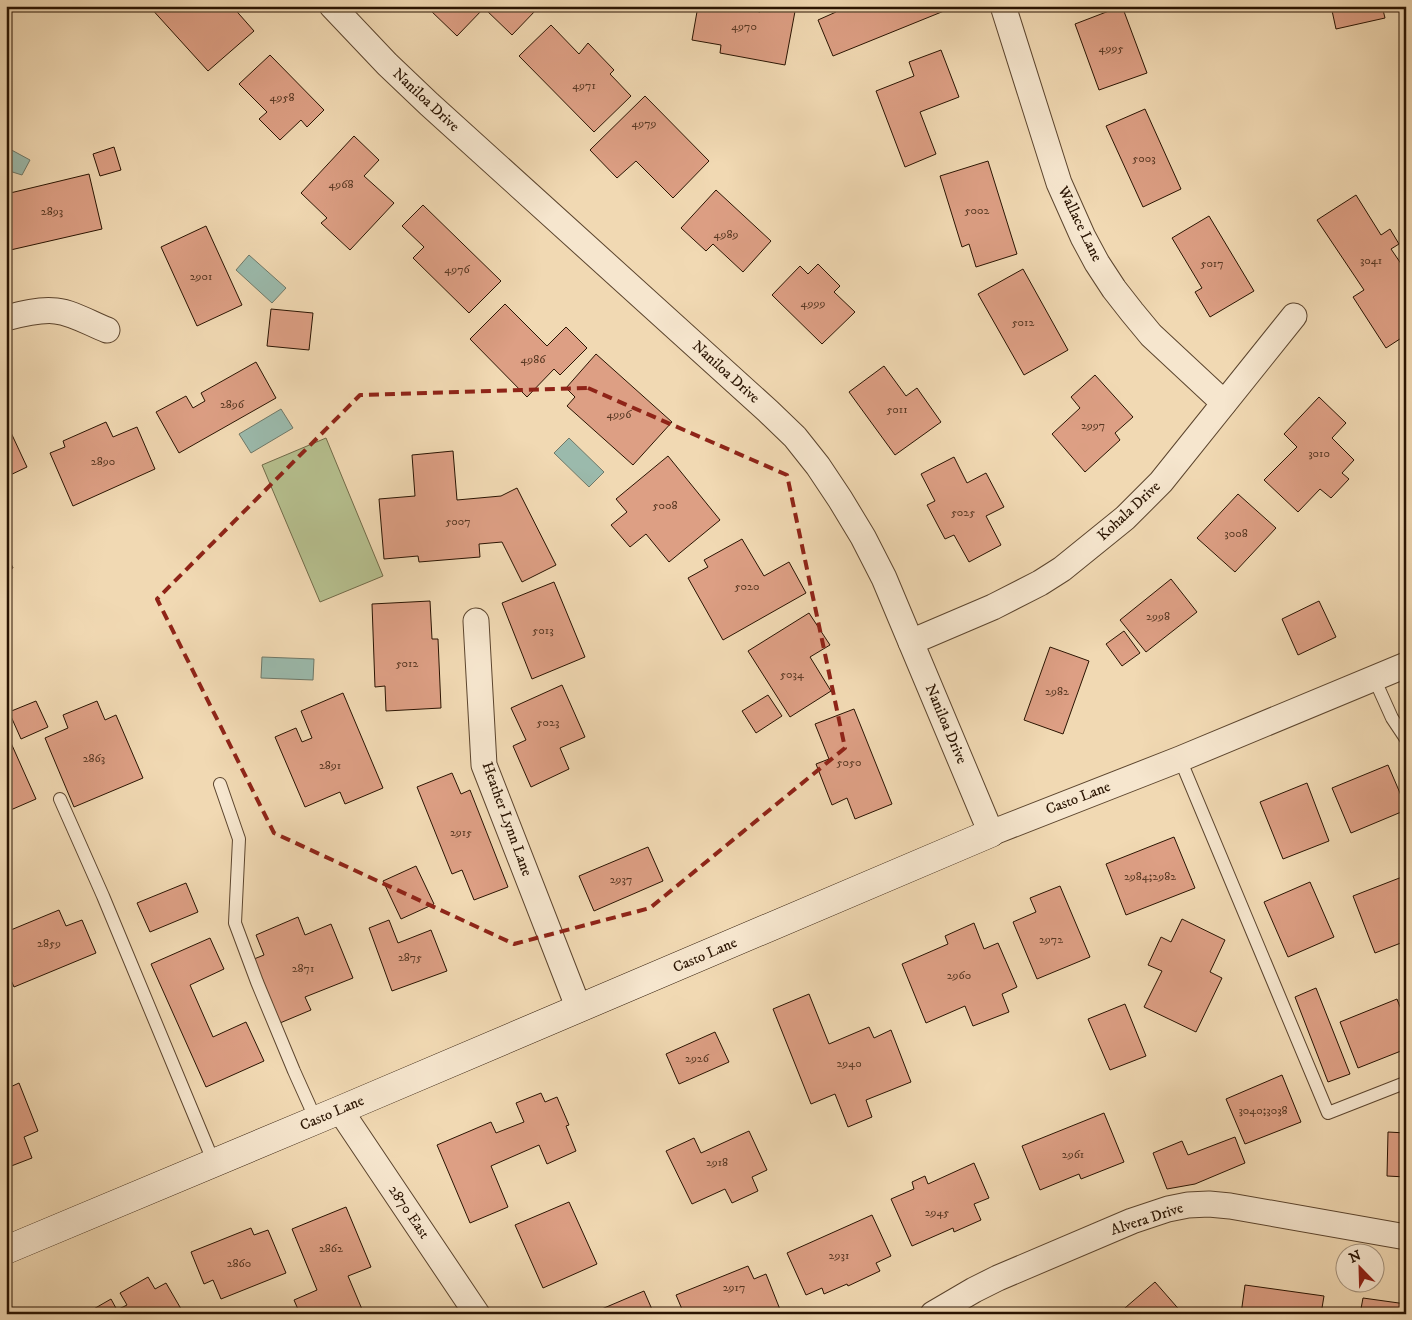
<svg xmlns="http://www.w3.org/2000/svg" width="1412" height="1320" font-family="'IM FELL DW Pica',serif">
	<rect width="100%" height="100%" fill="#f1d9b3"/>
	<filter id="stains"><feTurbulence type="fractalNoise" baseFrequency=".004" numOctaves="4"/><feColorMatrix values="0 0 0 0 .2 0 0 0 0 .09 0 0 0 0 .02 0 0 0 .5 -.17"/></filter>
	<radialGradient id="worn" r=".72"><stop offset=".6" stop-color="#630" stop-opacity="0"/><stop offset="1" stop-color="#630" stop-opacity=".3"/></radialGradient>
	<path fill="#b6c08f" stroke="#706a48" d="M326 438 383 576 320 602 262 465Z"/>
	<g fill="#9bbaac" stroke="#6e7868">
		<path d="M6 147 30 160 22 175 6 170Z"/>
		<path d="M249 255 286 288 272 303 236 270Z"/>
		<path d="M281 409 293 428 251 453 239 434Z"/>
		<path d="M569 438 604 472 589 487 554 453Z"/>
		<path d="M262 657 314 659 313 680 261 678Z"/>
	</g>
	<g fill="#dd9f84" stroke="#2a1402">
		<path d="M149 6H232L254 31 208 71Z"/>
		<path d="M432 6H533L536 10 512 35 484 8 457 36 429 9Z"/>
		<path d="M652 6H663L658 12Z"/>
		<path d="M698 6H729L760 12 761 6H796L785 65 720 53 721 45 692 40Z"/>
		<path d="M834 6H942L944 11 833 56 818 20 836 12Z"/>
		<path d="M1122 6 1147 73 1099 90 1075 24Z"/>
		<path d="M1222 6H1232L1226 11Z"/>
		<path d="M1331 6H1382L1385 18 1336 29Z"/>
		<path d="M551 25 579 54 588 43 614 70 610 74 631 96 594 132 519 56Z"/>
		<path d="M941 50 959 97 920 112 936 154 905 167 876 91 914 76 909 62Z"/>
		<path d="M270 55 324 110 307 127 301 120 280 140 259 119 267 112 239 84Z"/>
		<path d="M645 96 709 161 673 198 636 161 617 178 590 150Z"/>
		<path d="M1145 109 1181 189 1143 207 1106 126Z"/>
		<path d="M354 136 379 160 364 176 394 203 350 250 321 223 327 218 301 193Z"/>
		<path d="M114 147 121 170 100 176 93 154Z"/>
		<path d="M988 161 1017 254 976 267 969 244 962 247 940 176Z"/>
		<path d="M89 174 102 229 6 251V194Z"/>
		<path d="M716 190 771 241 743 272 713 244 706 251 681 228Z"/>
		<path d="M1356 195 1381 235 1390 229 1399 244 1391 249 1406 271V335L1386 348 1353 297 1364 290 1317 220Z"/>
		<path d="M423 205 501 281 469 313 413 258 424 247 402 226Z"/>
		<path d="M1209 216 1254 291 1210 317 1195 292 1202 288 1172 238Z"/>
		<path d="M206 226 242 305 197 326 161 247Z"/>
		<path d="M818 264 840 286 834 292 855 312 822 344 772 295 800 266 808 274Z"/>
		<path d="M1023 269 1068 350 1024 375 978 294Z"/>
		<path d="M505 304 547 346 566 327 587 348 560 375 554 369 527 397 470 339Z"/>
		<path d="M271 309 313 313 309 350 267 346Z"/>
		<path d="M596 354 672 422 633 465 567 406 575 397 566 388Z"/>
		<path d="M256 362 276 398 179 453 156 412 186 396 193 408 205 401 201 393Z"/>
		<path d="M884 366 906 396 917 388 941 422 895 455 849 392Z"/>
		<path d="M1095 375 1133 417 1115 433 1120 440 1085 472 1052 434 1080 408 1071 397Z"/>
		<path d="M1319 397 1346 423 1332 438 1354 460 1342 473 1349 479 1331 498 1320 489 1298 512 1264 480 1297 447 1284 434Z"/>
		<path d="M6 422 27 467 6 477Z"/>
		<path d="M106 422 113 437 137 427 155 469 73 506 50 453 65 447 63 441Z"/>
		<path d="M453 451 457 500 501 496 517 488 556 565 522 582 502 542 479 544 480 557 419 562 418 556 384 559 379 499 415 496 412 455Z"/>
		<path d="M668 456 720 520 669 562 646 534 630 547 611 525 627 512 616 499Z"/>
		<path d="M954 457 967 483 986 473 1004 507 986 516 1001 545 969 562 954 535 945 539 927 505 935 501 921 474Z"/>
		<path d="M1238 494 1276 528 1235 572 1197 538Z"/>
		<path d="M742 539 764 576 789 562 806 593 723 640 688 578 708 567 704 560Z"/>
		<path d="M6 553 13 568 6 571Z"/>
		<path d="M1171 579 1197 612 1146 652 1120 620Z"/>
		<path d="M554 582 585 657 532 679 502 603Z"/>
		<path d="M430 601 432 639H438L441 708 386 711 385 686 375 687 372 604Z"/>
		<path d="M1319 601 1336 637 1298 655 1282 619Z"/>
		<path d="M809 613 830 645 810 657 831 691 790 717 748 651Z"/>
		<path d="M1124 631 1140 653 1122 666 1106 644Z"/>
		<path d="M1050 647 1089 661 1063 734 1024 720Z"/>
		<path d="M562 685 585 737 560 748 569 769 531 787 513 746 526 740 511 708Z"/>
		<path d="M343 693 383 788 345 804 340 792 305 807 275 737 296 728 302 742 312 738 301 711Z"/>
		<path d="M768 695 782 716 756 733 742 711Z"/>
		<path d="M36 701 48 727 21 739 9 712Z"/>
		<path d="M97 701 105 720 116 715 143 778 74 807 45 738 68 728 63 715Z"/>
		<path d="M854 709 892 804 855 819 847 798 832 805 816 764 829 759 815 724Z"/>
		<path d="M7 734 36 799 6 812V735Z"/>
		<path d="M1388 765 1406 807V810L1351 833 1332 788Z"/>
		<path d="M452 773 461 794 470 790 508 887 474 900 462 870 452 874 417 787Z"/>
		<path d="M1307 783 1329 841 1283 859 1260 802Z"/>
		<path d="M1406 828V841L1401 830Z"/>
		<path d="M1174 837 1195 888 1126 915 1106 864Z"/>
		<path d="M648 847 663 881 594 911 579 876Z"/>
		<path d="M416 866 434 904 401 919 383 881Z"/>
		<path d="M1402 877 1406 885V941L1375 953 1353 896Z"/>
		<path d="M1310 882 1334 937 1288 957 1264 902Z"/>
		<path d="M186 883 198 912 150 932 137 903Z"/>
		<path d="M1060 886 1090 957 1037 979 1013 922 1036 912 1030 898Z"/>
		<path d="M59 910 66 926 82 920 96 953 14 987 6 969V932Z"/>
		<path d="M298 917 305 935 331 924 353 978 305 997 311 1010 280 1023 254 959 264 955 256 935Z"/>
		<path d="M1182 919 1225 940 1210 972 1222 978 1196 1032 1144 1007 1162 971 1148 965 1161 937 1171 942Z"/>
		<path d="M389 920 398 943 431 930 447 971 392 991 369 928Z"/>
		<path d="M974 923 984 949 998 943 1017 987 1002 994 1009 1012 973 1026 965 1006 926 1023 902 964 948 944 945 936Z"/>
		<path d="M210 938 224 969 190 985 213 1037 246 1022 264 1061 206 1087 151 964Z"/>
		<path d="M1316 988 1350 1074 1328 1082 1295 997Z"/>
		<path d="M809 994 829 1044 869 1027 874 1038 891 1030 911 1082 866 1100 872 1117 848 1127 835 1094 811 1104 773 1009Z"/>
		<path d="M1397 999 1406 1022V1049L1358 1068 1340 1022Z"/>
		<path d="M1125 1004 1146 1056 1110 1070 1088 1019Z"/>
		<path d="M715 1032 729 1062 679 1084 666 1054Z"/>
		<path d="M1282 1075 1301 1122 1245 1144 1226 1099Z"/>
		<path d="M19 1083 38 1131 24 1137 32 1158 6 1168V1107L8 1106 6 1101V1089Z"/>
		<path d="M541 1093 545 1102 557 1097 569 1125 566 1126 576 1151 547 1164 539 1145 491 1166 508 1207 470 1223 437 1145 491 1122 496 1133 524 1122 516 1103Z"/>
		<path d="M1104 1113 1124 1162 1081 1179 1079 1174 1040 1190 1022 1146Z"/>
		<path d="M749 1131 767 1170 752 1177 758 1191 732 1203 725 1189 692 1204 666 1151 694 1138 701 1153Z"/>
		<path d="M1388 1132 1406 1133V1177L1387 1176Z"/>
		<path d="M1235 1137 1245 1163 1195 1184 1167 1189 1153 1153 1182 1141 1188 1155Z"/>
		<path d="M974 1163 989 1198 974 1204 981 1220 954 1232 953 1228 912 1246 891 1199 914 1189 912 1182 925 1176 928 1184Z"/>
		<path d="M569 1202 597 1264 543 1288 515 1225Z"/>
		<path d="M346 1207 371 1267 348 1276 364 1314H300L294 1300 317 1290 292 1229Z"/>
		<path d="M872 1215 891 1256 876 1263 880 1271 848 1286 847 1284 824 1294 822 1288 806 1295 787 1253Z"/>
		<path d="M251 1228 254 1235 268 1230 286 1273 221 1299 213 1280 204 1284 191 1252Z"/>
		<path d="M748 1266 754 1279 766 1274 781 1312 776 1314H684L676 1295Z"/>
		<path d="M148 1277 155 1289 166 1283 184 1314H85L111 1299 117 1310 127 1305 120 1293Z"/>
		<path d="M1155 1282 1183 1314H1118Z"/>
		<path d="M1245 1285 1324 1296 1321 1314H1241Z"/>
		<path d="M644 1291 654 1314H590Z"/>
		<path d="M1363 1298 1406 1304V1314H1360Z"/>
	</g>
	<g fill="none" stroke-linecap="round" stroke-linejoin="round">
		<g stroke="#5c452e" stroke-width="14">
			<g id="lane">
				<path d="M1374 678 1392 718 1406 739"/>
				<path d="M1180 759 1328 1113 1402 1084"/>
				<path d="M220 784 239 839 235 923 257 982 294 1071 316 1120"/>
				<path d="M60 799 103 896 214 1163"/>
			</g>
		</g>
		<g stroke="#5c452e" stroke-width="27">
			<g id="street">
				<path d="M332 6 387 64 429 104 768 411 795 437 818 466 840 499 863 537 884 578 991 833 1180 759 1406 665"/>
				<path d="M1003 6 1059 183 1083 237 1097 263 1114 289 1132 312 1151 335 1224 403"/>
				<path d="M6 318C21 314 40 309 56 311 74 313 91 324 107 330"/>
				<path d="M476 621 484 765 579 1009"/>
				<path d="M911 642 993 607 1040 583 1062 569 1125 518 1161 482 1294 316"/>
				<path d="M340 1110 477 1314"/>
				<path d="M933 1314 974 1290 998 1278 1132 1221 1168 1209 1188 1205 1209 1204 1230 1206 1406 1237"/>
			</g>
		</g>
		<g stroke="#2a1402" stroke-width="29">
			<path id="secondary" d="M6 1250 340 1110 991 833"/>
		</g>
		<use href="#lane" stroke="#f6e6ce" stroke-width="12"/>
		<use href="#street" stroke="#f6e6ce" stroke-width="25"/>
		<use href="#secondary" stroke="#f6e6ce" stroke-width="28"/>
	</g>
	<path fill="none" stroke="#8f2418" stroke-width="4" stroke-dasharray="10 6" stroke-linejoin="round" d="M588 388 787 475 845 748 650 908 514 944 274 833 157 599 360 395Z"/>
	<g text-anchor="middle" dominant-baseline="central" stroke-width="5" stroke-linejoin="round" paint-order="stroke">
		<g font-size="12" fill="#573722">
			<text x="744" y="26">4970</text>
			<text x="1111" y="48">4995</text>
			<text x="584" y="85">4971</text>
			<text x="282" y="97">4958</text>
			<text x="644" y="123">4979</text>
			<text x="1144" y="158">5003</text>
			<text x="341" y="184">4968</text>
			<text x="977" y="210">5002</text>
			<text x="52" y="211">2893</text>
			<text x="726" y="234">4989</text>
			<text x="1371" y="260">3041</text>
			<text x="1212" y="263">5017</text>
			<text x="457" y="269">4976</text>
			<text x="201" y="276">2901</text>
			<text x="813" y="303">4999</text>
			<text x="1023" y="322">5012</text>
			<text x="533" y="359">4986</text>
			<text x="232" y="404">2896</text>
			<text x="897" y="409">5011</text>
			<text x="619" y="414">4996</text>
			<text x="1093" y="425">2997</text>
			<text x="1319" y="453">3010</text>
			<text x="103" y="461">2890</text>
			<text x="665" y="505">5008</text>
			<text x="963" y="512">5025</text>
			<text x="458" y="521">5007</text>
			<text x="1236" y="533">3008</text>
			<text x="747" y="586">5020</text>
			<text x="1158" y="616">2998</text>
			<text x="543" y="630">5013</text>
			<text x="407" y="663">5012</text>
			<text x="792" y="674">5034</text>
			<text x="1057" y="691">2982</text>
			<text x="548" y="722">5023</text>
			<text x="94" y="758">2863</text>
			<text x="849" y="762">5050</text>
			<text x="330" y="765">2891</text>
			<text x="461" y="832">2915</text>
			<text x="1150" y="876">2984;2982</text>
			<text x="621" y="879">2937</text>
			<text x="1051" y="939">2972</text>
			<text x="49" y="943">2859</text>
			<text x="410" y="957">2875</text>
			<text x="303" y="968">2871</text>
			<text x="959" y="975">2960</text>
			<text x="697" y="1058">2926</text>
			<text x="849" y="1063">2940</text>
			<text x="1263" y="1110">3040;3038</text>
			<text x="1073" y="1154">2961</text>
			<text x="717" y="1162">2918</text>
			<text x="937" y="1212">2945</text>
			<text x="331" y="1248">2862</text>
			<text x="839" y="1255">2931</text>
			<text x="239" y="1263">2860</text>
			<text x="734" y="1287">2917</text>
		</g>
		<g font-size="15" fill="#2a1402" stroke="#f6e6ce">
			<text transform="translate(426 100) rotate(43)">Naniloa Drive</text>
			<text transform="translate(1080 224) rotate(64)">Wallace Lane</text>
			<text transform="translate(726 372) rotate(42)">Naniloa Drive</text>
			<text transform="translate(1129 511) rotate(-43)">Kohala Drive</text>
			<text transform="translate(946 724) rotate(67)">Naniloa Drive</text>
			<text transform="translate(1078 798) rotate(-21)">Casto Lane</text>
			<text transform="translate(507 819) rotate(70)">Heather Lynn Lane</text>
			<text transform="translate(705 955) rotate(-23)">Casto Lane</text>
			<text transform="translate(332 1113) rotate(-23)">Casto Lane</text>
			<text transform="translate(409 1212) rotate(56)">2870 East</text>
			<text transform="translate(1147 1219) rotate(-18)">Alvera Drive</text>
		</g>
	</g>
	<rect width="1412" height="1320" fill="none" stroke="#f1d9b3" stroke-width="25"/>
	<rect x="8" y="8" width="1397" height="1305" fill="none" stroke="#2a1402" stroke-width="2.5"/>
	<rect x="12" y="12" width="1387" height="1295" fill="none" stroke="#2a1402"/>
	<g transform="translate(1360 1268) rotate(337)"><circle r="24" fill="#f6e6ce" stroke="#a4927c"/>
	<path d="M0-4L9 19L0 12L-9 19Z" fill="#8f2418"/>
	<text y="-8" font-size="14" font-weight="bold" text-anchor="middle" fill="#2a1402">N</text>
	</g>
	<rect width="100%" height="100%" filter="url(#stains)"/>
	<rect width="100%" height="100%" fill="url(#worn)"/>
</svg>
